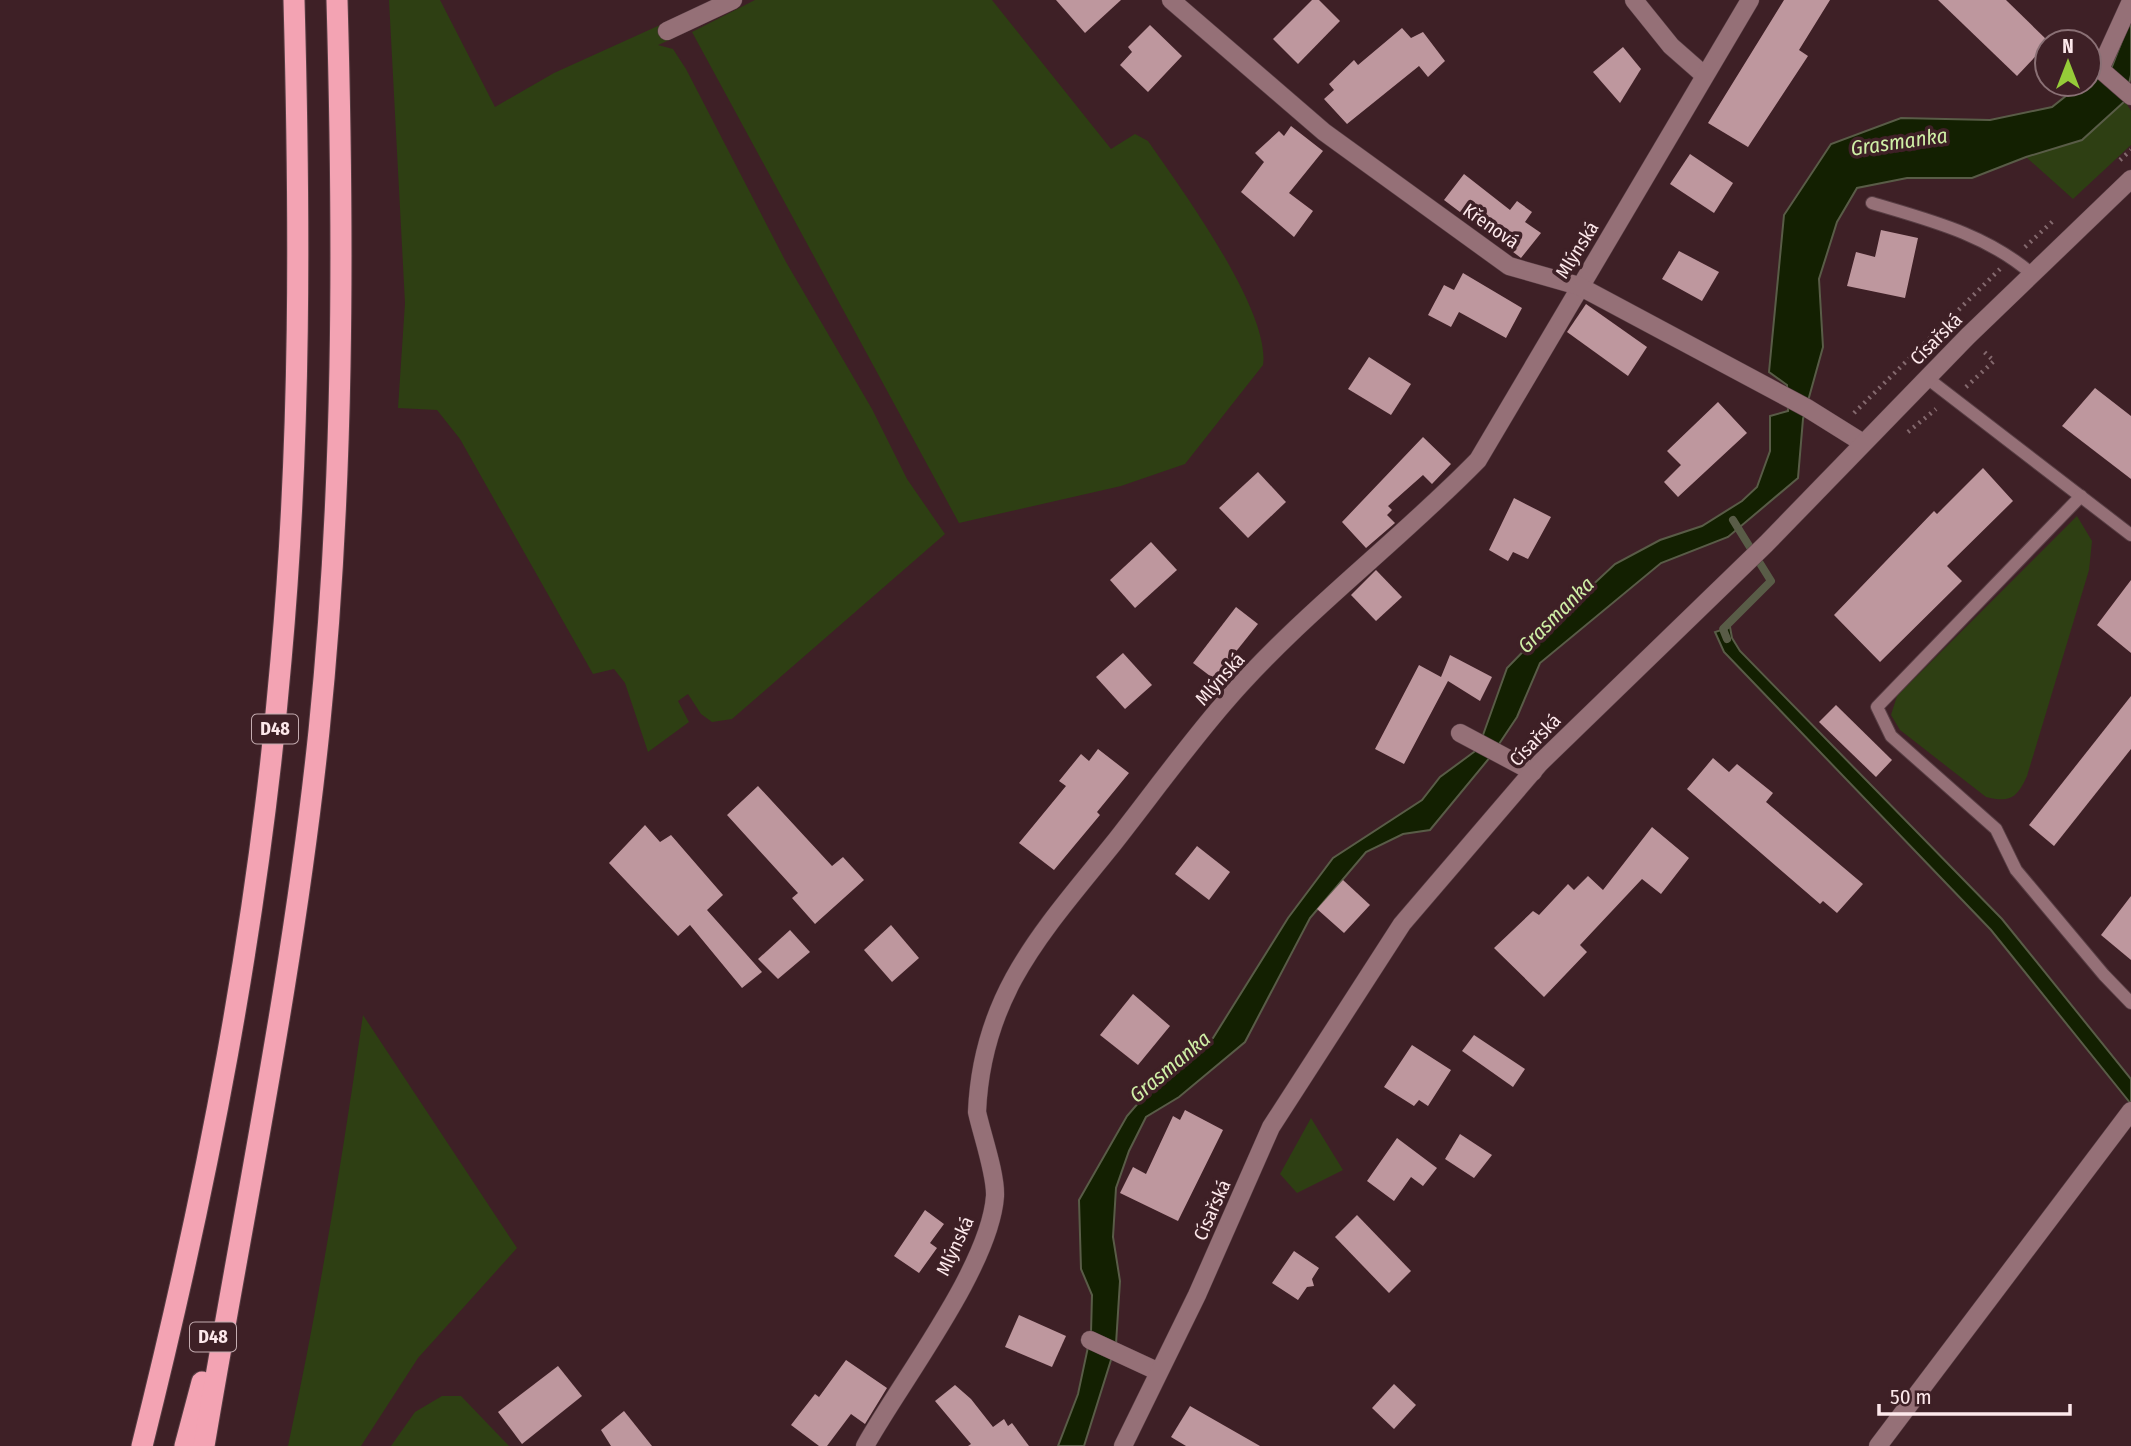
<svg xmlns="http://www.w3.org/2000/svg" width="2131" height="1446" font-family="'Fira Sans Condensed',sans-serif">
	<rect width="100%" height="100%" fill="#3e2026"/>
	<g fill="#2e3f13">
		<path d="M389 0H440L495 107 554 73 660 25 674 38 658 45 673 49 686 69 786 262 872 409 907 479 945 534 732 719 712 722 701 714 688 694 678 701 689 722 648 752 625 683 614 669 593 674 460 439 437 410 398 408 405 303Z"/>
		<path d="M755 0H992L1111 149 1135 134 1148 141C1180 187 1271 311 1263 365L1185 464 1121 486 959 523 692 32Z"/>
		<path d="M2125 101 2131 111V145L2073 199 2026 157 2082 140Z"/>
		<path d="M2077 516 2092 541 2089 570 2027 776C2017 798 2010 803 1986 797L1900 730 1891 715 1897 696Z"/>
		<path d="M363 1015 517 1248 418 1358 361 1446H288C319 1303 342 1160 363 1015Z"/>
		<path d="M1311 1118 1343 1170 1297 1193 1280 1174Z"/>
		<path d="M442 1396H461L509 1446H391L415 1412Z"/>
	</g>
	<g fill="#132001" stroke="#595c47" stroke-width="2">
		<path d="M2131 18V75L2125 101 2082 140 2026 157 1972 178H1907L1857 188 1837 222 1819 279 1823 347 1803 419 1798 478 1728 537 1661 563 1540 663 1517 717 1491 756 1430 830 1403 834 1366 852 1310 918 1245 1042 1179 1097 1146 1117 1129 1151 1116 1188 1113 1237 1120 1281 1116 1344 1084 1446H1058L1078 1394 1091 1333 1092 1295 1081 1269 1079 1200 1127 1116 1152 1087 1213 1038 1288 918 1333 858 1422 800 1440 777 1478 749 1507 668 1541 633 1615 564 1660 540 1702 526 1742 501 1757 487 1770 451V416L1788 411 1787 385 1769 372 1784 215 1831 144 1901 118 1990 120 2052 107 2081 84H2089L2092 75 2102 79 2111 69Z"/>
		<path d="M1730 627 1732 638 1740 651 2002 919 2131 1079V1104L1991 930 1724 652 1715 632Z"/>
	</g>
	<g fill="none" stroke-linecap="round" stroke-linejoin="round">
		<path stroke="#595c47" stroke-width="8" d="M1727 639 1723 629 1771 581 1733 520"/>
	</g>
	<g fill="#be979e">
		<path d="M1056 0H1121L1085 33Z"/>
		<path d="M1312 0H1319L1340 21 1298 64 1273 39Z"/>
		<path d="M1784 0H1830L1799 50 1808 56 1748 147 1708 123Z"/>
		<path d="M1938 0H2006L2049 42 2017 76Z"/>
		<path d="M1150 25 1182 56 1148 92 1120 65 1132 52 1128 47Z"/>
		<path d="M1402 28 1411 38 1423 32 1445 61 1428 77 1419 66 1347 124 1324 99 1334 90 1329 84 1354 60 1358 65Z"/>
		<path d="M1623 47 1641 69 1620 103 1593 72Z"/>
		<path d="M1291 126 1323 151 1289 193 1313 211 1294 237 1241 192 1264 162 1255 153 1279 131 1284 136Z"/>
		<path d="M1690 154 1733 183 1714 213 1670 184Z"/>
		<path d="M1464 174 1510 210 1517 201 1532 212 1525 222 1541 233 1521 258 1444 200Z"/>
		<path d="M1881 230 1918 238 1905 298 1847 286 1856 252 1875 257Z"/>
		<path d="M1679 251 1719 272 1702 301 1662 279Z"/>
		<path d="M1463 273 1522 308 1506 338 1459 312 1451 327 1428 315 1444 285 1454 290Z"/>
		<path d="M1586 304 1647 347 1628 376 1567 332Z"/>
		<path d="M1369 357 1411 384 1391 415 1348 389Z"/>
		<path d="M2095 388 2131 416V479L2062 426Z"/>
		<path d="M1718 402 1747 433 1678 497 1664 482 1681 465 1667 451Z"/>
		<path d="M1423 437 1451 464 1432 484 1423 475 1388 506 1392 510 1387 515 1395 523 1366 548 1342 522Z"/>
		<path d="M1983 468 2013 501 1947 566 1962 581 1880 662 1834 615 1934 511 1937 514Z"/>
		<path d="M1258 472 1286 502 1248 538 1219 508Z"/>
		<path d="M1514 498 1551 517 1528 559 1513 552 1508 561 1489 550Z"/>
		<path d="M1151 542 1177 570 1135 608 1110 580Z"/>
		<path d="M1376 570 1402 597 1376 621 1351 595Z"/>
		<path d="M2131 580V653L2097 625Z"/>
		<path d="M1236 607 1258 624 1214 679 1193 663Z"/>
		<path d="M1123 653 1152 685 1125 709 1096 677Z"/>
		<path d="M1450 655 1492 677 1480 701 1448 681 1404 764 1375 749 1419 665 1441 677Z"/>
		<path d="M2131 696V749L2054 846 2029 825Z"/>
		<path d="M1836 705 1892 760 1876 777 1819 722Z"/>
		<path d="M1098 749 1129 773 1097 812 1100 815 1054 870 1019 843 1066 786 1059 781 1081 754 1089 761Z"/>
		<path d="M1713 758 1729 772 1737 764 1773 793 1766 802 1863 884 1837 913 1823 901 1820 904 1687 789Z"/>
		<path d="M758 786 832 866 843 857 864 880 815 924 792 898 798 893 727 815Z"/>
		<path d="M645 825 660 842 671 835 723 895 707 910 762 972 742 988 690 925 678 936 609 863Z"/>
		<path d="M1652 827 1689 858 1661 894 1642 879 1580 945 1587 952 1544 997 1494 948 1533 911 1539 915 1568 884 1574 890 1588 876 1603 890Z"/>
		<path d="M1197 846 1230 872 1209 900 1175 874Z"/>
		<path d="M1343 880 1370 905 1344 933 1317 909Z"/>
		<path d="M2131 896V960L2101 935Z"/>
		<path d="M891 925 919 958 892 982 864 950Z"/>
		<path d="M790 930 810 952 778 979 758 959Z"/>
		<path d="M1133 994 1170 1026 1138 1065 1100 1035Z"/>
		<path d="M1474 1035 1525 1069 1513 1087 1462 1051Z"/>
		<path d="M1412 1045 1451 1070 1428 1106 1419 1100 1414 1106 1384 1087Z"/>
		<path d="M1185 1110 1223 1130 1178 1221 1120 1193 1133 1167 1146 1174 1173 1116 1180 1120Z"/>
		<path d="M1460 1134 1492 1155 1474 1178 1445 1159Z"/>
		<path d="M1397 1138 1437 1168 1423 1186 1411 1177 1394 1201 1367 1181Z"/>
		<path d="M925 1210 944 1224 930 1243 937 1248 919 1273 894 1256Z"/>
		<path d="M1357 1215 1411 1271 1389 1293 1335 1237Z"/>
		<path d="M1294 1251 1319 1268 1312 1279 1314 1286 1307 1287 1298 1300 1272 1283Z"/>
		<path d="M1019 1315 1066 1336 1052 1367 1005 1347Z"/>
		<path d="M846 1360 887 1388 865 1424 851 1414 827 1446H819L791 1425 815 1394 819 1397Z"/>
		<path d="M558 1366 582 1396 522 1444 498 1412Z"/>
		<path d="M1394 1384 1416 1405 1394 1429 1372 1408Z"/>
		<path d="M955 1385 971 1399 993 1427 1004 1419 1008 1426 1012 1423 1029 1446H968L971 1444 935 1401Z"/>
		<path d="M1190 1406 1260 1446H1186L1171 1437Z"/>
		<path d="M624 1411 652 1446H611L601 1430Z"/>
	</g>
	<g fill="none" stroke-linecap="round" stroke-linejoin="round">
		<g stroke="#583e44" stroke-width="14">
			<g id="lane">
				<path d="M1872 203C1929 220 1986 234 2032 274"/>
				<path d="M1927 378 2131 535"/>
				<path d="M2081 496 1877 707 1891 736 1996 829 2016 870 2104 975 2131 1003"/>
			</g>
		</g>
		<g stroke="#583e44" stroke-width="19">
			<g id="street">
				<path d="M1634 0 1671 46 1704 75"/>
				<path d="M2131 1 2100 69 2131 96"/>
				<path d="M667 31 733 0"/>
				<path d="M1460 733 1533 772"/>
				<path d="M1090 1340 1157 1371"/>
				<path d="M865 1446C901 1381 990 1267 995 1196 996 1174 982 1135 977 1112 982 994 1043 931 1113 844 1150 797 1186 747 1225 702 1301 614 1397 543 1478 460L1750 0"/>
				<path d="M1878 1446 2131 1111"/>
			</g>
		</g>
		<g stroke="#583e44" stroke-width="19">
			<g id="secondary">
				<path d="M1171 0 1324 132 1509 266 1579 286 1807 408 1863 443"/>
				<path d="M1123 1446 1197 1295 1271 1127 1402 924 1540 763 1766 544 1968 336 2131 179"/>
			</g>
		</g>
		<g stroke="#583e44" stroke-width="23">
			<g id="highway">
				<path d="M142 1446C207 1187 258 926 281 660 301 440 300 220 294 0"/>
				<path d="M185 1446 202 1382"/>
				<path d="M204 1446C244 1208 294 971 319 731 344 488 344 244 337 0"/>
			</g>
		</g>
		<g stroke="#84696e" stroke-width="4.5" stroke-dasharray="2 5" stroke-linecap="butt">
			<path d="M2120 160 2131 150"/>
			<path d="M2025 247 2054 220"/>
			<path d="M1966 387 1994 361 1982 350"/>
			<path d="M1854 413 2000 269"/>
			<path d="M1908 432 1936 409"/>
		</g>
		<use href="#lane" stroke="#957077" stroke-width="12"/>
		<use href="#street" stroke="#957077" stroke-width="18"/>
		<use href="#secondary" stroke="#957077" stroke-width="18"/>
		<use href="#highway" stroke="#f3a3b3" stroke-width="21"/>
	</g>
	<g text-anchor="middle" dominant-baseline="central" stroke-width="7" stroke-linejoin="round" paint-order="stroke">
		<g fill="#3e2026" stroke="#c4acb0" stroke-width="2">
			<rect x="252" y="714.5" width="46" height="29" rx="5"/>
			<rect x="190" y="1322.5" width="46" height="29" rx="5"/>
		</g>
		<g font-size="18" font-weight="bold" fill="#fde8eb">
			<text x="275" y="729">D48</text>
			<text x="213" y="1337">D48</text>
		</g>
		<g font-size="19" fill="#fde8eb" stroke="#3e2026">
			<text transform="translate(1491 226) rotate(35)">Křenová</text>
			<text transform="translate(1577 250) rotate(-58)">Mlýnská</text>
			<text transform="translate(1936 339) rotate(-45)">Císařská</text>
			<text transform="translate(1220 679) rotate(-48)">Mlýnská</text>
			<text transform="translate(1535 740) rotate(-46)">Císařská</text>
			<text transform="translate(1212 1210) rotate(-66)">Císařská</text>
			<text transform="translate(955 1246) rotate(-65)">Mlýnská</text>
		</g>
		<g font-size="21" font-style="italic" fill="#cfefa6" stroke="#3e2026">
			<text transform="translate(1899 142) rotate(-8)">Grasmanka</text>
			<text transform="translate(1556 615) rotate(-45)">Grasmanka</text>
			<text transform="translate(1170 1067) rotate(-40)">Grasmanka</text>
		</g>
	</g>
	<g transform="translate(2068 63)"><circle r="33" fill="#3e2026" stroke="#8a7075" stroke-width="2"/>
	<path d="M0-5L12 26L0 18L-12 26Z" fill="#96cc39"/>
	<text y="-10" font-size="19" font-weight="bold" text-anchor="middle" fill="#fde8eb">N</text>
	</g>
	<path d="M1879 1404v10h191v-10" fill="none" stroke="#fde8eb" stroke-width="3.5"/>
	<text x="1890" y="1404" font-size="21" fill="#fde8eb" stroke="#3e2026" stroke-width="5" paint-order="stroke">50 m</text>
</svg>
